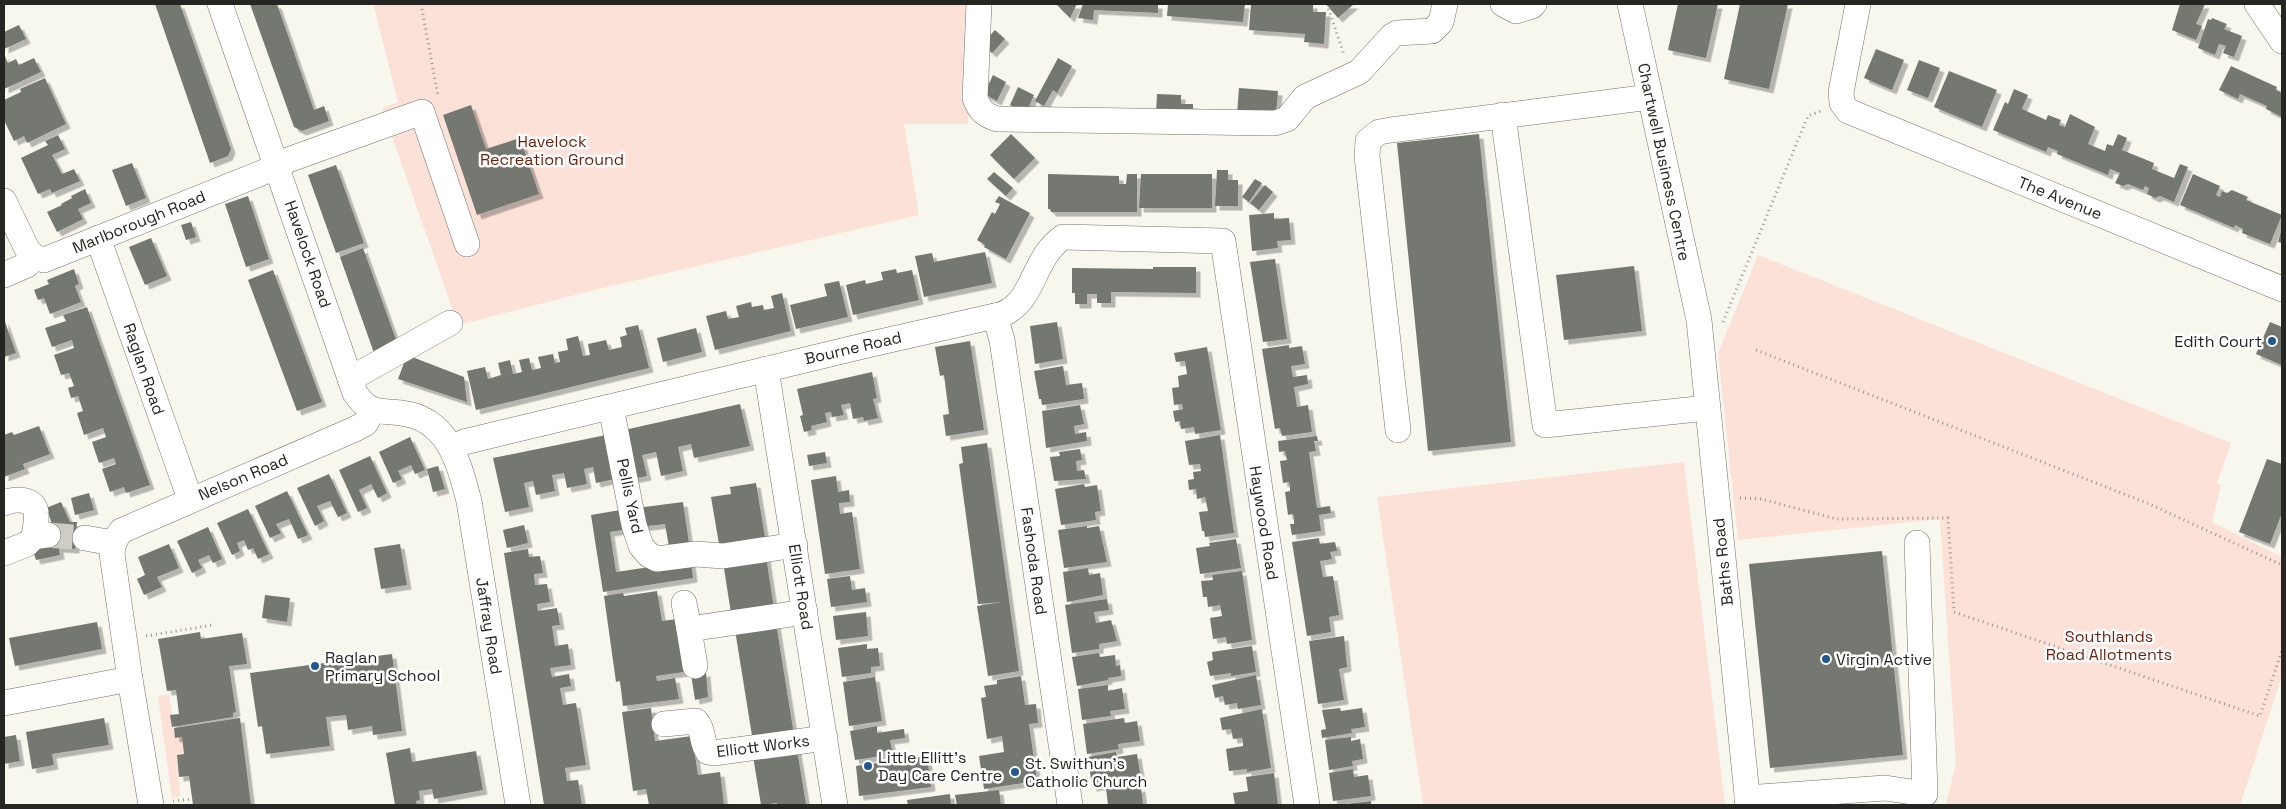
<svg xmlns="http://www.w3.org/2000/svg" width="2286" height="809" font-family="'Space Grotesk',sans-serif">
	<defs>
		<filter id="shadow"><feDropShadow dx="4.5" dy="4.5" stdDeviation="0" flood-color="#0004"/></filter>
	</defs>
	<rect width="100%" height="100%" fill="#f8f7ee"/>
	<g fill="#fce1d9">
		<path d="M373 4H974L968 124H904L919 215 602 288 458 325 382 108 398 102Z"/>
		<path d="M1758 255 2231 443 2217 483 2221 485 2212 522 2282 557V676L2240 805H1946L1956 763 1940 519 1738 540 1718 353Z"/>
		<path d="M1684 462 1725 805H1423L1377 497Z"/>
		<path d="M169 694C172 709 173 723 175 737H182L184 754 177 755 180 797 172 798 158 696Z"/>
	</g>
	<g fill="#747870" filter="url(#shadow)">
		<path d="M155 4H180L231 149 228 156 210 163Z"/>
		<path d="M250 4H277L314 110 324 106 329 121 302 131 294 127Z"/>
		<path d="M1056 4H1077L1070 18Z"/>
		<path d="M1083 4H1158V13L1094 10 1093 20 1078 18Z"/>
		<path d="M1168 4H1245L1243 22 1167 16Z"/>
		<path d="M1251 4H1313V12H1326L1324 44 1304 42 1305 34 1249 30Z"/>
		<path d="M1326 4H1354L1338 18Z"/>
		<path d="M1678 4H1718L1706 58 1668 50Z"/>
		<path d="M1740 4H1788L1769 89 1724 79Z"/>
		<path d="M2180 4H2205L2196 24 2202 26 2196 40 2172 30Z"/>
		<path d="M2212 18 2227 24 2224 29 2242 36 2234 57 2223 53 2226 46 2219 44 2215 55 2198 48 2208 19 2211 20Z"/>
		<path d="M19 25 26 39 4 49V32Z"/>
		<path d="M995 30 1005 39 992 53 982 44Z"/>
		<path d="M1876 49 1904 60 1892 90 1864 78Z"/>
		<path d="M4 54 8 63 16 59 19 65 34 58 41 72 4 89Z"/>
		<path d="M1058 58 1072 66 1057 93 1053 90 1044 106 1035 101Z"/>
		<path d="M1919 60 1940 68 1928 98 1907 90Z"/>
		<path d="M2231 66 2277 87 2276 90 2282 93V117L2266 109 2267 106 2240 94 2238 99 2219 90Z"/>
		<path d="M1949 71 1997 90 1982 127 1934 107Z"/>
		<path d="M993 75 1006 82 997 101 984 94Z"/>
		<path d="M45 78 66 124 27 143 24 136 14 141 4 120V100L21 92 20 89Z"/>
		<path d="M1018 87 1034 95 1026 113 1010 105Z"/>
		<path d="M1239 88 1278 91 1276 113 1237 114Z"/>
		<path d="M2014 89 2028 95 2022 109 2046 120 2048 115 2061 120 2059 125 2065 127 2070 114 2095 127 2088 144 2105 151 2107 144 2113 146 2118 134 2127 138 2122 150 2154 163 2152 169 2174 178 2180 164 2188 167 2174 202 2160 196 2155 198 2147 194 2149 188 2145 186 2143 190 2128 184 2123 186 2115 183 2120 173 2110 169 2108 175 2057 154 2058 151 2048 147 2046 152 1993 130 2005 102 2008 104Z"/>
		<path d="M1157 94 1181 95V104H1193V116L1156 114Z"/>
		<path d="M471 105 486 149 520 138 539 194 477 215 443 115Z"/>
		<path d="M1011 134 1035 158 1014 179 990 155Z"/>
		<path d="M1479 134 1511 442 1428 451 1397 143Z"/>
		<path d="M58 135 65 149 52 155 62 174 74 169 80 181 52 193 50 189 38 194 21 158 48 145 45 141Z"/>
		<path d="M132 163 146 198 126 206 112 170Z"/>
		<path d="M336 165 364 243 336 253 308 175Z"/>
		<path d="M1217 170H1228V180H1238V206H1215Z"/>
		<path d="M994 172 1013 188 1006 196 987 179Z"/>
		<path d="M1048 174 1119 176V184H1126L1127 174H1137V212H1051L1050 209H1048Z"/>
		<path d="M1141 174H1212V208H1139Z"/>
		<path d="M2193 174 2220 186 2216 195 2220 197 2222 191 2227 193 2232 190 2248 197 2246 200 2282 215 2270 244 2242 233 2243 229 2235 225 2234 228 2180 205Z"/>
		<path d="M1255 179 1262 183 1249 202 1242 197Z"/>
		<path d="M1265 185 1273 192 1259 210 1250 203Z"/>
		<path d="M85 189 91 203 78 209 83 219 57 232 47 212 62 205 61 204 72 198 71 196Z"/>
		<path d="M248 196 269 259 246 267 225 204Z"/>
		<path d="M999 196 1030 213 1006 259 984 247 985 245 977 240 992 212 995 214 1000 204 995 202Z"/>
		<path d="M1274 213V219L1289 218 1291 240 1277 241 1278 248 1252 251 1249 215Z"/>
		<path d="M191 222 196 237 186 240 181 225Z"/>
		<path d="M2281 231H2282V243L2278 242Z"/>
		<path d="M151 238 167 276 145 285 129 247Z"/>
		<path d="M363 248 398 345 374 353 340 257Z"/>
		<path d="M985 252 992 283 924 297 915 256 932 253 934 262Z"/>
		<path d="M1275 259 1287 339 1263 342 1250 262Z"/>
		<path d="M1634 266 1642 331 1564 340 1556 275Z"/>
		<path d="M1153 267H1196V293L1111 292V303H1097V294H1087V304H1075V293H1072V268L1153 269Z"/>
		<path d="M74 269 79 284 75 286 81 302 50 314 44 298 38 300 34 290 49 284 47 280Z"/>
		<path d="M896 269 897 273 912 270 919 300 853 315 846 285 865 280 866 284 883 280 881 272Z"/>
		<path d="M273 270 322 402 297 411 248 280Z"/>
		<path d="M839 281 848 317 796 329 790 305 827 296 824 284Z"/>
		<path d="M782 293 791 331 715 350 706 316 726 311 728 319 739 317 736 306 751 302 752 307 763 305 764 310 774 308 771 296Z"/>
		<path d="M87 307 150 485 126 493 124 487 110 492 102 469 116 464 114 458 99 463 92 442 106 437 103 428 84 435 77 413 83 411 78 396 71 398 68 388 74 386 69 373 61 375 54 355 74 348 72 340 52 347 45 328 66 321 63 315Z"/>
		<path d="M4 319 16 353 4 357Z"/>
		<path d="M1057 322 1063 359 1035 364 1030 326Z"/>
		<path d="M2270 322 2282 327V365L2256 354Z"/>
		<path d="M638 325 649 368 476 410 467 371 485 367 488 379 501 375 498 363 510 360 513 374 522 372 519 360 529 358 532 370 541 368 538 357 553 354 555 363 560 362 558 352 568 350 566 339 578 336 583 356 590 355 588 344 606 340 609 350 622 347 620 337 627 335 625 328Z"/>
		<path d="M696 328 702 352 663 362 657 338Z"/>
		<path d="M970 341 984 430 946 436 943 415 949 414 944 375 940 376 935 347Z"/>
		<path d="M1289 345V348L1302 346 1305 364 1291 366 1293 377 1307 375 1308 384 1294 387 1297 407 1308 405 1312 432 1282 436 1280 428 1275 429 1262 349Z"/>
		<path d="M1207 347 1221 430 1195 434 1194 427 1181 429 1180 421 1175 422 1173 411 1183 409 1182 404 1174 405 1172 388 1179 387 1178 376 1187 374 1185 361 1176 362 1174 353Z"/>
		<path d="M407 355 464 377 467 402 398 379Z"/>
		<path d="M1063 366 1066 385 1082 383 1084 399 1042 405 1041 399H1039L1034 371Z"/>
		<path d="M872 372 877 398 873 399 878 418 864 421 863 417 853 419 850 403 841 405 844 415 832 417 831 412 825 413 827 422 811 426 812 430 804 432 800 416 803 415 797 389Z"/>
		<path d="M740 404 750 446 694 458 691 444 678 447 683 471 661 476 656 452 642 455 647 476 632 479 620 431Z"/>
		<path d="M1080 405 1084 424 1074 426 1075 434 1086 432 1087 441 1046 448 1042 411Z"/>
		<path d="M39 426 50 454 23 464 25 469 4 477V435L12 432 14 435Z"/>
		<path d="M611 434 615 479 596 483 593 467 584 469 587 484 567 488 564 473 552 475 555 491 536 495 533 481 524 483 529 507 505 512 493 458Z"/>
		<path d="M1220 435 1234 533 1205 537 1204 531H1202L1199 512 1208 511 1205 497 1197 499 1196 489 1189 490 1188 480 1194 479 1193 472 1201 471 1200 464 1189 465 1185 441Z"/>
		<path d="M1317 436 1318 441H1314L1316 451 1309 452 1317 508 1330 506 1331 513 1319 515 1321 531 1292 535 1290 524H1294V518L1293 514 1288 515 1285 492 1290 491V487L1289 482 1283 483 1280 461 1287 460 1286 456 1285 451 1279 452 1278 441Z"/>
		<path d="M410 437 425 470 415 474 411 465 398 471 402 479 393 483 379 452Z"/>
		<path d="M987 443 1019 671 988 676 977 606 1002 602 978 604 959 464 963 463 961 447Z"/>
		<path d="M1080 449 1082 460 1076 461 1077 471 1084 470 1086 479 1054 481 1050 457 1060 456 1059 452Z"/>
		<path d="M825 452 827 463 809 466 807 455Z"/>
		<path d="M370 456 387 493 378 498 371 484 359 490 367 508 358 512 339 470Z"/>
		<path d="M2267 459 2282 464V513L2270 544 2239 532Z"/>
		<path d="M438 466 445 489 433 492 427 469Z"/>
		<path d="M329 474 347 513 338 517 330 501 317 506 324 521 315 526 297 488Z"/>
		<path d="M836 476 838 492 849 490 850 502 839 503 840 514 852 512 860 569 825 574 811 480Z"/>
		<path d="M756 483 766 543 738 547 737 541 719 544 711 497 731 494 730 487Z"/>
		<path d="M1084 484 1085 487 1097 485 1101 511 1095 512 1096 520 1061 525 1055 489Z"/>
		<path d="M287 491 308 535 298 539 289 519 276 524 281 533 270 538 255 506Z"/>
		<path d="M89 493 94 510 75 515 71 498Z"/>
		<path d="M61 502 70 522H77L75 549 59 548 60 555 36 560 33 550 50 547 51 521 46 508Z"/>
		<path d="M683 502 690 550 670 553 665 524 640 527 637 508Z"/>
		<path d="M248 509 269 554 258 559 253 548 248 550 244 540 237 543 240 551 232 555 217 523Z"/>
		<path d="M626 509 629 529 610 532 616 572 691 561 693 578 603 592 591 515Z"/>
		<path d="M524 525 528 543 507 548 503 530Z"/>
		<path d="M1087 526V528L1099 526 1107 562 1064 568 1058 530Z"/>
		<path d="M208 527 222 559 213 563 209 555 198 560 202 568 192 573 177 541Z"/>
		<path d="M1319 538 1320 544 1335 542 1337 551 1330 552 1332 559 1320 561 1323 577 1333 576 1339 615 1329 617 1331 632 1307 636 1292 542Z"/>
		<path d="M1236 539 1241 568 1200 574 1196 548 1210 546 1209 543Z"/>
		<path d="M169 544 179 568 157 577 162 587 144 595 137 579 145 575 138 557Z"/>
		<path d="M400 544 407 585 381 589 374 548Z"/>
		<path d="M528 549 529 557 540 556 543 573 534 574 535 585 547 584 550 602 537 604 538 611 557 608 560 625 552 626 555 646 568 644 571 665 550 668 552 677 569 674 571 686 560 688 563 705 576 703 586 765 565 768 567 781 578 780 582 805H544L504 553Z"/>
		<path d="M1882 551 1903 755 1770 768 1749 564Z"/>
		<path d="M766 556 774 609 731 613 723 562Z"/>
		<path d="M1088 568 1089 575 1100 573 1103 595 1067 602 1063 572Z"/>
		<path d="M1242 571 1252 640 1227 644 1226 637 1213 639 1210 618 1222 616 1220 605 1208 607 1207 597H1203L1201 581 1213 580 1212 575Z"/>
		<path d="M850 576 852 590 865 588 867 602 831 607 827 579Z"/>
		<path d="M657 591 662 621 677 619 684 672 656 676 657 681 675 678 679 699 623 706 620 681 616 682 604 596 623 593 624 596Z"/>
		<path d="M265 595 290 598 287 622 262 618Z"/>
		<path d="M1107 599 1109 610 1094 612 1096 623 1111 620 1117 641 1099 644V649L1072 653 1065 605Z"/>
		<path d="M866 612 868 636 836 640 833 616Z"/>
		<path d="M97 622 102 649 15 666 9 638Z"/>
		<path d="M776 623 794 735 753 742 735 630Z"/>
		<path d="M200 632 201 639 242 633 247 664 229 666 236 712 233 713V717L172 727 170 715 179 714 176 690 167 691 158 639Z"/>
		<path d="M1344 636 1347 667 1339 669 1344 700 1318 704 1309 641Z"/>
		<path d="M867 644V649L878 648 880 666 871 667V673L842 677 838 648Z"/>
		<path d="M1252 646 1256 672 1231 676V673L1210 676 1207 662 1213 660 1212 652Z"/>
		<path d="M1099 653 1100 657 1115 655 1116 666 1120 665 1121 676 1108 678V680L1077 686 1072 657Z"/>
		<path d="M392 654 402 731 373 735 372 726 348 730 346 715 326 717 330 746 266 754 262 726 258 727 250 673Z"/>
		<path d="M706 672 708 697 695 700 691 674Z"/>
		<path d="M1256 675 1261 705 1238 709 1237 703 1225 705 1223 696 1215 698 1212 685Z"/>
		<path d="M1021 676 1025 705 1036 704 1038 723 1029 724 1037 781 984 789 979 756 1004 752 1002 736 987 739 981 698 986 697 984 686 997 684V680Z"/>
		<path d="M875 677 882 721 849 726 843 682Z"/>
		<path d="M1108 685V691L1122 688 1125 709 1110 711 1111 716 1082 720 1078 689Z"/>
		<path d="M651 708 655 741 692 736 698 775 720 772 724 805H649L646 789 633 791 622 712Z"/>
		<path d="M1340 708 1341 711 1362 708 1365 727 1351 729 1352 733 1322 738 1321 730 1326 729 1322 710Z"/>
		<path d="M1262 709 1271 768 1247 772V769L1229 771 1226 749 1243 746V742L1242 738 1233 739 1231 729 1222 730 1220 718Z"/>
		<path d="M104 718 109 745 52 754 54 765 32 769 26 732Z"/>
		<path d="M240 718 251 805H193L189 776 179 777 177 755 184 754 182 737 175 738 174 728Z"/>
		<path d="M1124 718 1125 723 1137 721 1140 741 1118 744 1119 749 1087 754 1083 724Z"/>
		<path d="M877 726V733L904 729 905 738 890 740 892 750 881 752 882 756 855 760 850 731Z"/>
		<path d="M16 735 20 761 4 764V737Z"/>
		<path d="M1351 737V741L1360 739 1363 759 1352 761 1353 766 1329 770 1325 740Z"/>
		<path d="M796 744 806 804 777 805V803L761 805 753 756Z"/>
		<path d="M410 748 412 762 476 751 483 790 434 799 432 789 419 791 420 800 416 801 417 805H395L386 753Z"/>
		<path d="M1116 752 1117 757 1137 754 1141 779 1092 787 1088 757Z"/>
		<path d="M927 756 931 787 859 796 856 766Z"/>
		<path d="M1353 769 1354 777 1368 775 1371 796 1333 801 1329 773Z"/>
		<path d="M1274 773 1278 805H1235L1233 793 1248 791 1246 777Z"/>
		<path d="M1135 784 1136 788 1141 787 1143 805H1108L1106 788Z"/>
		<path d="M999 790 1001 805H957L955 795Z"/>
		<path d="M950 794 951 805H908L907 800Z"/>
		<path d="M1371 801V805H1347V804Z"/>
	</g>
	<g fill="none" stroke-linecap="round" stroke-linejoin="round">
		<path stroke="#cecdc5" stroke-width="25" stroke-dasharray="25 12" stroke-linecap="butt" d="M48 535 85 538"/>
		<g stroke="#74736b" stroke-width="26">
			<g id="minor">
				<path d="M220 4 355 393C370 415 378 410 401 413 448 418 459 463 469 501L518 805"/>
				<path d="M979 4 975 98C980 111 985 115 997 119L1275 123 1287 119 1305 97 1359 72 1392 36 1397 33 1432 31 1441 22 1445 4"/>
				<path d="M1503 4 1516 11 1532 6 1534 4"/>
				<path d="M1630 4 1699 320 1748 805"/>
				<path d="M1858 4 1841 92 1842 103 1848 111 2282 289"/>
				<path d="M2257 4 2282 41"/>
				<path d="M1503 115 1545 425 1707 408"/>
				<path d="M4 201 27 249 34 257"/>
				<path d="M98 238 190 499"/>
				<path d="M4 275 27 265 34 257 44 260 264 172 288 160 422 112 467 244"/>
				<path d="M995 316 1002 340 1070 805"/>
				<path d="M766 369 835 805"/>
				<path d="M350 379 450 323"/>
				<path d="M611 407 634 525 641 546 649 555 657 559 696 554 723 556 795 545"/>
				<path d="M1398 430 1367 156 1368 141 1379 132 1391 130 1650 97"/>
				<path d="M453 448 464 442 867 345 995 316C1000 315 1006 313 1010 310 1034 295 1035 256 1063 237L1223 241 1307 805"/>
				<path d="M4 503C15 498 35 498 36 513 37 521 35 530 34 537"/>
				<path d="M85 538 113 543"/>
				<path d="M4 553 27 544 34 537 48 535"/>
				<path d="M684 603 689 629"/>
				<path d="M695 666 689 629 805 612"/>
				<path d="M4 703 130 679"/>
				<path d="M664 724 696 721C704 729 701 743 708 752L714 753 825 738"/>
				<path d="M1747 798 1885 788 1925 794 1917 543"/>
				<path d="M151 805 130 679 112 554C113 544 115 539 121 531L355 429 366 423 372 411"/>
			</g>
		</g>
		<g stroke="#96958f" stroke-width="3" stroke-dasharray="1 4" stroke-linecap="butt">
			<path d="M421 4 438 96"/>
			<path d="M1327 4 1344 55"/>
			<path d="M1723 322 1808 116 1823 110"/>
			<path d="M1756 350 2147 503 2282 565"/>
			<path d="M1740 498 1761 499 1837 519 1948 518 1954 612 2260 716 2282 650"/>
			<path d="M146 636 213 625"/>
			<path d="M173 801 192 799"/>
		</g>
		<use href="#minor" stroke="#fff" stroke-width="25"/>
	</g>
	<g fill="#225890" stroke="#fff" stroke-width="2">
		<circle cx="2272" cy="341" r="5"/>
		<circle cx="1826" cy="659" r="5"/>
		<circle cx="315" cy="666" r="5"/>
		<circle cx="868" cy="766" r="5"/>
		<circle cx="1015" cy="772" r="5"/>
	</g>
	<g text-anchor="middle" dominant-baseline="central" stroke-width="5" stroke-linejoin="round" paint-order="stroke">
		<g font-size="16" fill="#6e1e07" stroke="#fff">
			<text x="552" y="141">Havelock<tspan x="552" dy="18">Recreation Ground</tspan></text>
			<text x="2109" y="636">Southlands<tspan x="2109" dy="18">Road Allotments</tspan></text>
		</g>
		<g font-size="16" fill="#252521" stroke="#fff">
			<text transform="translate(1664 162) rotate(78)">Chartwell Business Centre</text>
			<text transform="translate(2060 198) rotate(22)">The Avenue</text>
			<text transform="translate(139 222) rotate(-22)">Marlborough Road</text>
			<text transform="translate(308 254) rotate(71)">Havelock Road</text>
			<text transform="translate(853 348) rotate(-13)">Bourne Road</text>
			<text transform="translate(144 369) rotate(71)">Raglan Road</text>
			<text transform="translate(243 477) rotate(-23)">Nelson Road</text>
			<text transform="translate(630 496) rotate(78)">Pellis Yard</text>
			<text transform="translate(1264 523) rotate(81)">Haywood Road</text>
			<text transform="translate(1034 561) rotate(82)">Fashoda Road</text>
			<text transform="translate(1723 562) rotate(-96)">Baths Road</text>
			<text transform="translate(801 587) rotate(81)">Elliott Road</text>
			<text transform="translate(489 626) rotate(81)">Jaffray Road</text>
			<text transform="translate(763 746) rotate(-7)">Elliott Works</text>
		</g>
		<g font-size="16" fill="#252521" stroke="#fff" text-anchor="start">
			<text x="2262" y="341" text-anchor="end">Edith Court</text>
			<text x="325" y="657">Raglan<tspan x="325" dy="18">Primary School</tspan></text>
			<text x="1836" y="659">Virgin Active</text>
			<text x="878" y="757">Little Ellitt's<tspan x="878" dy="18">Day Care Centre</tspan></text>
			<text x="1025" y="763">St. Swithun's<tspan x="1025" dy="18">Catholic Church</tspan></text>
		</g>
	</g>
	<rect width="2286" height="809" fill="none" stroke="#252521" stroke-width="10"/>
</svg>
